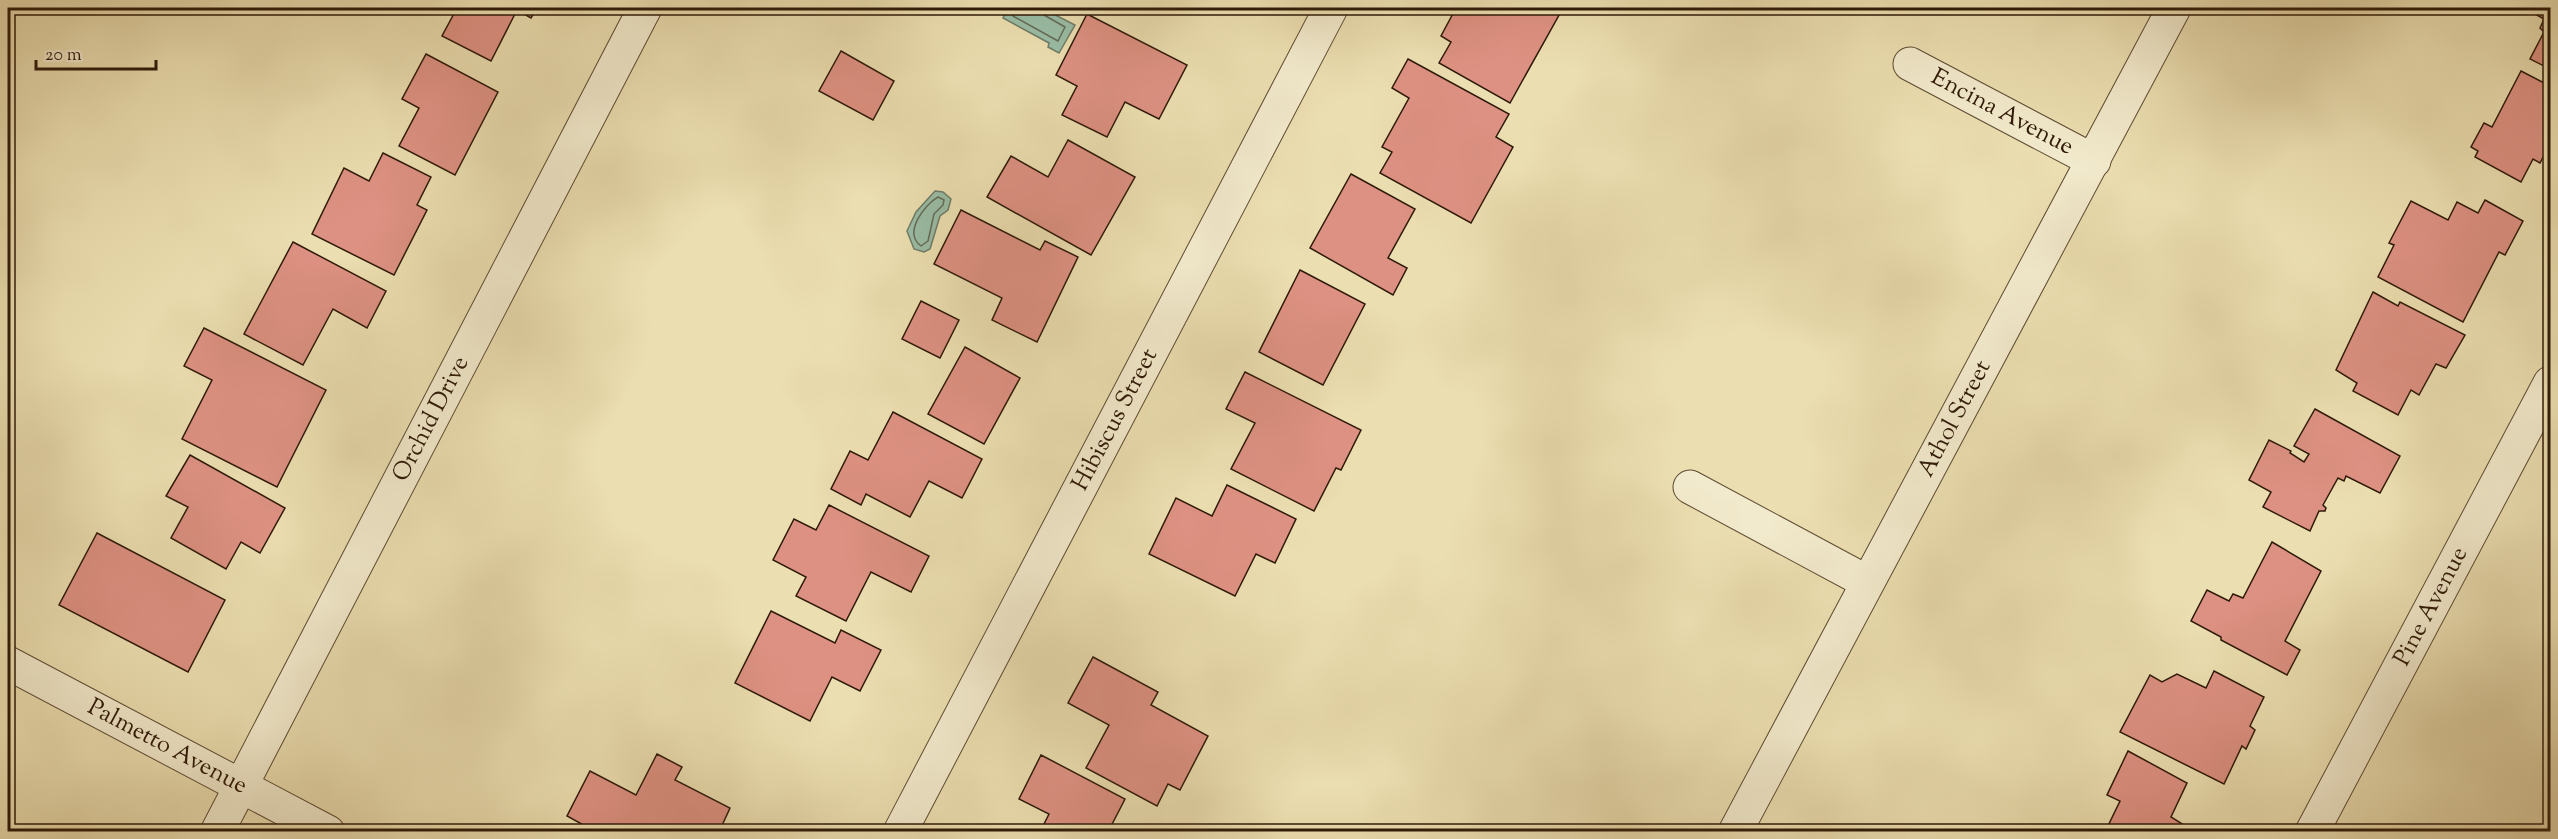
<svg xmlns="http://www.w3.org/2000/svg" width="2558" height="839" font-family="'Sorts Mill Goudy',serif">
	<rect width="100%" height="100%" fill="#ebdeb0"/>
	<filter id="stains"><feTurbulence type="fractalNoise" baseFrequency=".00333" numOctaves="4"/><feColorMatrix values="0 0 0 0 .2 0 0 0 0 .09 0 0 0 0 .02 0 0 0 .5 -.17"/></filter>
	<radialGradient id="worn" r=".72"><stop offset=".6" stop-color="#630" stop-opacity="0"/><stop offset="1" stop-color="#630" stop-opacity=".3"/></radialGradient>
	<g fill="#99bda6" stroke="#6f7c67" stroke-width="1.5">
		<path d="M1008 8H1042L1075 25 1059 53 1048 47 1049 43 1003 18Z"/>
		<path d="M935 191 943 192 951 199 948 210 940 216 930 249 924 252 914 249 907 231 916 212Z"/>
	</g>
	<g fill="none" stroke-linecap="round" stroke-linejoin="round">
		<g stroke="#646c57" stroke-width="1.5">
			<path d="M1013 8V16L1058 41 1065 27 1044 15 1041 8"/>
			<path d="M938 197 944 200 943 205 934 214 928 241 921 246C903 233 924 205 938 197Z"/>
		</g>
	</g>
	<g fill="#dd9182" stroke="#2f1a08" stroke-width="1.5">
		<path d="M457 8H537L531 18 517 10 491 61 442 36Z"/>
		<path d="M1456 8H1563L1510 103 1439 63 1451 42 1441 36Z"/>
		<path d="M2524 8H2550V69L2530 59 2544 32 2540 28 2544 19Z"/>
		<path d="M1087 14 1187 65 1159 119 1125 102 1107 137 1062 115 1077 86 1056 75Z"/>
		<path d="M841 51 894 81 873 120 819 91Z"/>
		<path d="M426 54 498 92 455 175 399 146 419 108 402 99Z"/>
		<path d="M1408 59 1509 114 1496 137 1513 147 1471 223 1380 173 1392 152 1382 147 1409 98 1392 88Z"/>
		<path d="M2521 71 2550 86V144L2540 163 2533 159 2521 182 2475 157 2478 151 2471 147 2484 123 2492 127Z"/>
		<path d="M1068 140 1135 177 1091 255 987 197 1011 156 1048 177Z"/>
		<path d="M383 153 431 177 417 205 427 210 394 275 312 234 344 168 369 181Z"/>
		<path d="M1351 174 1415 209 1388 258 1407 268 1393 295 1310 248Z"/>
		<path d="M2485 200 2523 221 2505 255 2499 252 2463 322 2378 277 2394 245 2389 243 2411 201 2448 220 2457 202 2478 213Z"/>
		<path d="M961 210 1040 250 1045 241 1078 257 1037 342 992 320 1002 298 934 264Z"/>
		<path d="M293 242 386 291 367 328 333 309 303 365 244 334Z"/>
		<path d="M1300 270 1365 304 1323 385 1259 352Z"/>
		<path d="M2373 292 2398 306 2400 302 2465 335 2446 368 2436 364 2419 395 2411 390 2398 415 2353 391 2357 383 2336 370Z"/>
		<path d="M921 301 959 320 940 358 902 339Z"/>
		<path d="M204 328 326 390 277 487 182 439 212 380 184 366Z"/>
		<path d="M965 347 1020 378 984 444 928 414Z"/>
		<path d="M1245 372 1361 430 1341 470 1336 468 1314 511 1231 469 1255 423 1226 409Z"/>
		<path d="M2315 409 2400 456 2380 493 2346 476 2344 481 2338 478 2323 505 2326 508 2325 511H2319L2310 531 2263 507 2271 492 2249 480 2269 440 2291 451 2290 453 2304 462 2309 454 2294 446Z"/>
		<path d="M893 412 982 459 962 498 929 481 910 517 866 494 861 505 831 489 850 451 868 460Z"/>
		<path d="M190 455 285 508 260 553 241 542 226 569 171 538 188 507 166 496Z"/>
		<path d="M1227 485 1296 519 1275 563 1256 554 1235 596 1149 554 1176 498 1212 516Z"/>
		<path d="M829 505 929 556 911 592 871 572 846 621 796 596 806 577 773 560 794 519 816 530Z"/>
		<path d="M97 533 225 600 188 672 59 605Z"/>
		<path d="M2272 542 2321 571 2285 641 2300 650 2287 675 2221 640V637L2191 621 2207 590 2229 601 2233 594 2243 598Z"/>
		<path d="M771 611 835 643 841 630 881 650 860 691 832 677 810 721 735 683Z"/>
		<path d="M1093 657 1158 692 1151 705 1208 736 1180 790 1168 784 1157 806 1086 768 1109 725 1068 703Z"/>
		<path d="M2214 671 2264 697 2250 726 2255 730 2246 749 2242 746 2224 784 2120 732 2150 675 2162 682 2177 674 2206 688Z"/>
		<path d="M2128 751 2187 783 2171 817 2195 832H2105L2120 801 2107 795Z"/>
		<path d="M657 754 682 767 675 780 730 808 719 832H596L567 816 590 771 636 795Z"/>
		<path d="M1041 755 1125 799 1108 832H1040L1049 814 1019 799Z"/>
	</g>
	<g fill="none" stroke-linecap="round" stroke-linejoin="round">
		<g stroke="#5e4b32" stroke-width="35">
			<g id="minor">
				<path id="s1" d="M1910 64 2094 161"/>
				<path d="M1690 487 1867 582"/>
				<path id="s2" d="M217 832 645 8"/>
				<path id="s3" d="M900 832 1331 8"/>
				<path id="s4" d="M1735 832 2174 8"/>
				<path id="s5" d="M2312 832 2550 383"/>
			</g>
		</g>
		<g stroke="#5e4b32" stroke-width="35">
			<g id="tertiary">
				<path id="s6" d="M8 663 328 832"/>
			</g>
		</g>
		<use href="#minor" stroke="#f2eacc" stroke-width="33"/>
		<use href="#tertiary" stroke="#f2eacc" stroke-width="33"/>
	</g>
	<g text-anchor="middle" dominant-baseline="central" stroke-width="5" stroke-linejoin="round" paint-order="stroke">
		<g font-size="24" fill="#2f1a08" stroke="#f2eacc">
			<text stroke="none"><textPath href="#s1" startOffset="104">Encina Avenue</textPath></text>
			<text stroke="none"><textPath href="#s4" startOffset="468">Athol Street</textPath></text>
			<text stroke="none"><textPath href="#s2" startOffset="465">Orchid Drive</textPath></text>
			<text stroke="none"><textPath href="#s3" startOffset="465">Hibiscus Street</textPath></text>
			<text stroke="none"><textPath href="#s5" startOffset="255">Pine Avenue</textPath></text>
			<text stroke="none"><textPath href="#s6" startOffset="180">Palmetto Avenue</textPath></text>
		</g>
	</g>
	<rect width="2558" height="839" fill="none" stroke="#ebdeb0" stroke-width="30"/>
	<rect x="9" y="9" width="2540" height="821" fill="none" stroke="#2f1a08" stroke-width="3"/>
	<rect x="15" y="15" width="2528" height="809" fill="none" stroke="#2f1a08" stroke-width="1.5"/>
	<path d="M36 60v9h120v-9" fill="none" stroke="#2f1a08" stroke-width="3"/>
	<text x="45" y="60" font-size="18" fill="#2f1a08" stroke="#f2eacc" stroke-width="4.5" paint-order="stroke">20 m</text>
	<rect width="100%" height="100%" filter="url(#stains)"/>
	<rect width="100%" height="100%" fill="url(#worn)"/>
</svg>
